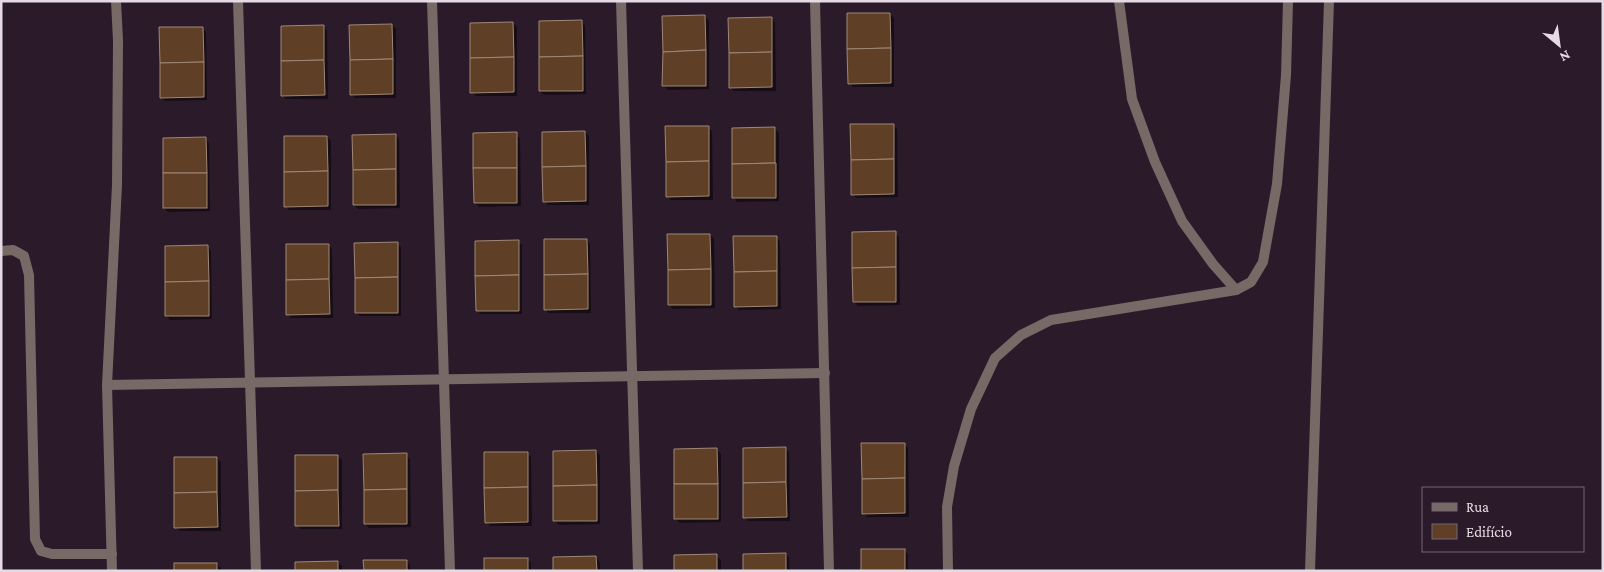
<svg xmlns="http://www.w3.org/2000/svg" width="1604" height="572" font-family="'Crimson Pro',serif">
	<rect width="100%" height="100%" fill="#2b1a2a"/>
	<g fill="#0007">
		<path d="M890 14 894 18V87H853L849 83Z"/>
		<path d="M705 17 709 20V89L668 90 664 86Z"/>
		<path d="M771 18 775 22 776 91H734L730 88Z"/>
		<path d="M582 22 585 26 586 94 544 95 540 91Z"/>
		<path d="M513 23 517 27V96H476L472 92Z"/>
		<path d="M392 25 396 29V98H355L351 94Z"/>
		<path d="M323 26 327 30 328 99H286L282 95Z"/>
		<path d="M202 28 206 32 207 100 165 101 161 97Z"/>
		<path d="M893 125 897 129 898 197 856 198 852 194Z"/>
		<path d="M708 127 712 131 713 200H671L667 196Z"/>
		<path d="M733 129H775L779 133V201L737 202 734 198Z"/>
		<path d="M585 132 589 136V205H548L544 201Z"/>
		<path d="M516 134 520 138 521 206 479 207 475 203Z"/>
		<path d="M395 135 399 139 400 208 358 209 354 205Z"/>
		<path d="M327 137 331 141V210H289L286 206Z"/>
		<path d="M206 139 209 143 210 211 168 212 164 208Z"/>
		<path d="M895 233 899 237 900 305 858 306 854 302Z"/>
		<path d="M710 235 714 239 715 308 673 309 669 305Z"/>
		<path d="M776 237 780 241 781 309 739 310 735 306Z"/>
		<path d="M587 240 590 244 591 313H549L545 309Z"/>
		<path d="M518 241 522 245V314H481L477 311Z"/>
		<path d="M397 243 401 247V316H360L356 313Z"/>
		<path d="M329 245 332 249 333 318H291L288 314Z"/>
		<path d="M208 247 211 251 212 319 170 320 166 316Z"/>
		<path d="M904 444 908 448 909 517H867L863 513Z"/>
		<path d="M785 448 789 452 790 521H748L744 517Z"/>
		<path d="M717 450 721 454V522L680 523 676 519Z"/>
		<path d="M596 451 600 455V524L559 525 555 521Z"/>
		<path d="M527 453 531 457 532 526H490L486 522Z"/>
		<path d="M406 455 410 459 411 527 369 528 365 524Z"/>
		<path d="M338 456 342 460V529H301L297 525Z"/>
		<path d="M217 458 221 462V531H180L176 527Z"/>
		<path d="M904 550 908 554V571H863Z"/>
		<path d="M786 554 789 558 790 571H744Z"/>
		<path d="M717 556 721 560V571H675Z"/>
		<path d="M596 558 600 562V571H554Z"/>
		<path d="M527 559 531 563V571H485Z"/>
		<path d="M407 561 410 565V571H365Z"/>
		<path d="M338 562 342 566V571H296Z"/>
		<path d="M217 564 221 568V571H175Z"/>
	</g>
	<g fill="#5f3f25" stroke="#9f8876">
		<path d="M847 13H890L891 48 847 49Z"/>
		<path d="M705 15 706 50 663 52 662 16Z"/>
		<path d="M772 17V52L729 53 728 18Z"/>
		<path d="M582 20 583 56 539 57V21Z"/>
		<path d="M513 22 514 57 470 58V23Z"/>
		<path d="M392 24 393 59 350 60 349 25Z"/>
		<path d="M324 25V60L281 61V26Z"/>
		<path d="M159 27H203L204 62 160 63Z"/>
		<path d="M891 48V83L848 84 847 49Z"/>
		<path d="M706 50V86H662L663 52Z"/>
		<path d="M772 52V87L729 88V53Z"/>
		<path d="M583 56V91H539V57Z"/>
		<path d="M514 57V92L470 93V58Z"/>
		<path d="M393 59V94L350 95V60Z"/>
		<path d="M324 60 325 95 281 96V61Z"/>
		<path d="M204 62V97L160 98V63Z"/>
		<path d="M850 124H894V159L851 160Z"/>
		<path d="M665 126H709V161L666 162Z"/>
		<path d="M775 127V163L732 164V128Z"/>
		<path d="M585 131 586 166 542 167V132Z"/>
		<path d="M517 132V168H473V133Z"/>
		<path d="M396 134V169L353 170 352 135Z"/>
		<path d="M284 136H327L328 171 284 172Z"/>
		<path d="M206 137 207 173H163V138Z"/>
		<path d="M894 159V194L851 195V160Z"/>
		<path d="M709 161V196L666 197V162Z"/>
		<path d="M776 163V198H732V164Z"/>
		<path d="M586 166V201L543 202 542 167Z"/>
		<path d="M473 168H517V203H474Z"/>
		<path d="M396 169V205H353V170Z"/>
		<path d="M328 171V206L284 207V172Z"/>
		<rect x="163" y="173" width="44" height="35"/>
		<path d="M896 231V267L852 268V232Z"/>
		<path d="M667 234H710L711 269 668 270Z"/>
		<path d="M733 236H777V271L734 272Z"/>
		<path d="M544 239H587L588 274 544 275Z"/>
		<path d="M519 240V275L475 276V241Z"/>
		<path d="M398 242V277L355 278 354 243Z"/>
		<path d="M286 244H329V279L286 280Z"/>
		<path d="M208 245 209 281 165 282V246Z"/>
		<path d="M896 267V302H853L852 268Z"/>
		<path d="M711 269V305H668V270Z"/>
		<path d="M777 271V306L734 307V272Z"/>
		<path d="M588 274V309L544 310V275Z"/>
		<path d="M519 275V311H476L475 276Z"/>
		<path d="M398 277V313H355V278Z"/>
		<path d="M329 279 330 314 286 315V280Z"/>
		<path d="M209 281V316H165V282Z"/>
		<path d="M861 443H905V478L862 479Z"/>
		<path d="M786 447V482L743 483V448Z"/>
		<path d="M717 448 718 484H674V449Z"/>
		<path d="M596 450 597 485 553 486V451Z"/>
		<path d="M484 452H528V487L484 488Z"/>
		<path d="M407 453V489L364 490 363 454Z"/>
		<path d="M295 455H338V490L295 491Z"/>
		<path d="M174 457H217V492L174 493Z"/>
		<path d="M905 478V513L862 514V479Z"/>
		<path d="M786 482 787 517 743 518V483Z"/>
		<rect x="674" y="484" width="44" height="35"/>
		<path d="M597 485V521H553V486Z"/>
		<path d="M528 487V522L485 523 484 488Z"/>
		<path d="M407 489V524H364V490Z"/>
		<path d="M338 490 339 526H295V491Z"/>
		<path d="M217 492 218 527 174 528V493Z"/>
		<rect x="861" y="549" width="44" height="22"/>
		<path d="M786 553V571H743V554Z"/>
		<path d="M717 554V571H674V555Z"/>
		<path d="M596 556 597 571H553V557Z"/>
		<rect x="484" y="558" width="44" height="13"/>
		<path d="M363 560H407V571H364Z"/>
		<path d="M338 561V571H295V562Z"/>
		<rect x="174" y="563" width="43" height="8"/>
	</g>
	<g fill="none" stroke-linecap="round" stroke-linejoin="round">
		<g stroke="#766966" stroke-width="10">
			<path d="M238 1 256 571"/>
			<path d="M432 1 450 571"/>
			<path d="M621 1 638 571"/>
			<path d="M815 1 829 571"/>
			<path d="M1119 1 1132 99 1155 162 1182 221 1213 264 1236 290"/>
			<path d="M1 251 13 250 24 256 29 275 35 539 41 551 52 554H112"/>
			<path d="M107 385 825 373"/>
			<path d="M112 571 107 385 117 185 118 41 116 1"/>
			<path d="M948 571 947 507 954 466 971 409 995 358 1021 335 1051 320 1236 290 1251 282 1263 262 1277 184 1286 75 1288 1"/>
		</g>
		<path stroke="#766966" stroke-width="10" d="M1310 571 1329 1"/>
	</g>
	<rect width="1604" height="572" fill="none" stroke="#e6dae5" stroke-width="5"/>
	<rect x="1422" y="487" width="162" height="65" fill="#2b1a2a" stroke="#766775"/>
	<rect x="1432" y="503" width="25" height="8" fill="#766966" stroke="#766775"/>
	<text x="1466" y="512" font-size="15" fill="#e6dae5">Rua</text>
	<rect x="1432" y="524" width="25" height="15" fill="#5f3f25" stroke="#766775"/>
	<text x="1466" y="537" font-size="15" fill="#e6dae5">Edifício</text>
	<g transform="translate(1559 45) rotate(151)" stroke="#2b1a2a" stroke-width="4" paint-order="stroke">
	<path d="M0-4L9 19L0 12L-9 19Z" fill="#e6dae5"/>
	<text y="-8" font-size="14" font-weight="bold" text-anchor="middle" fill="#e6dae5">N</text>
	</g>
</svg>
